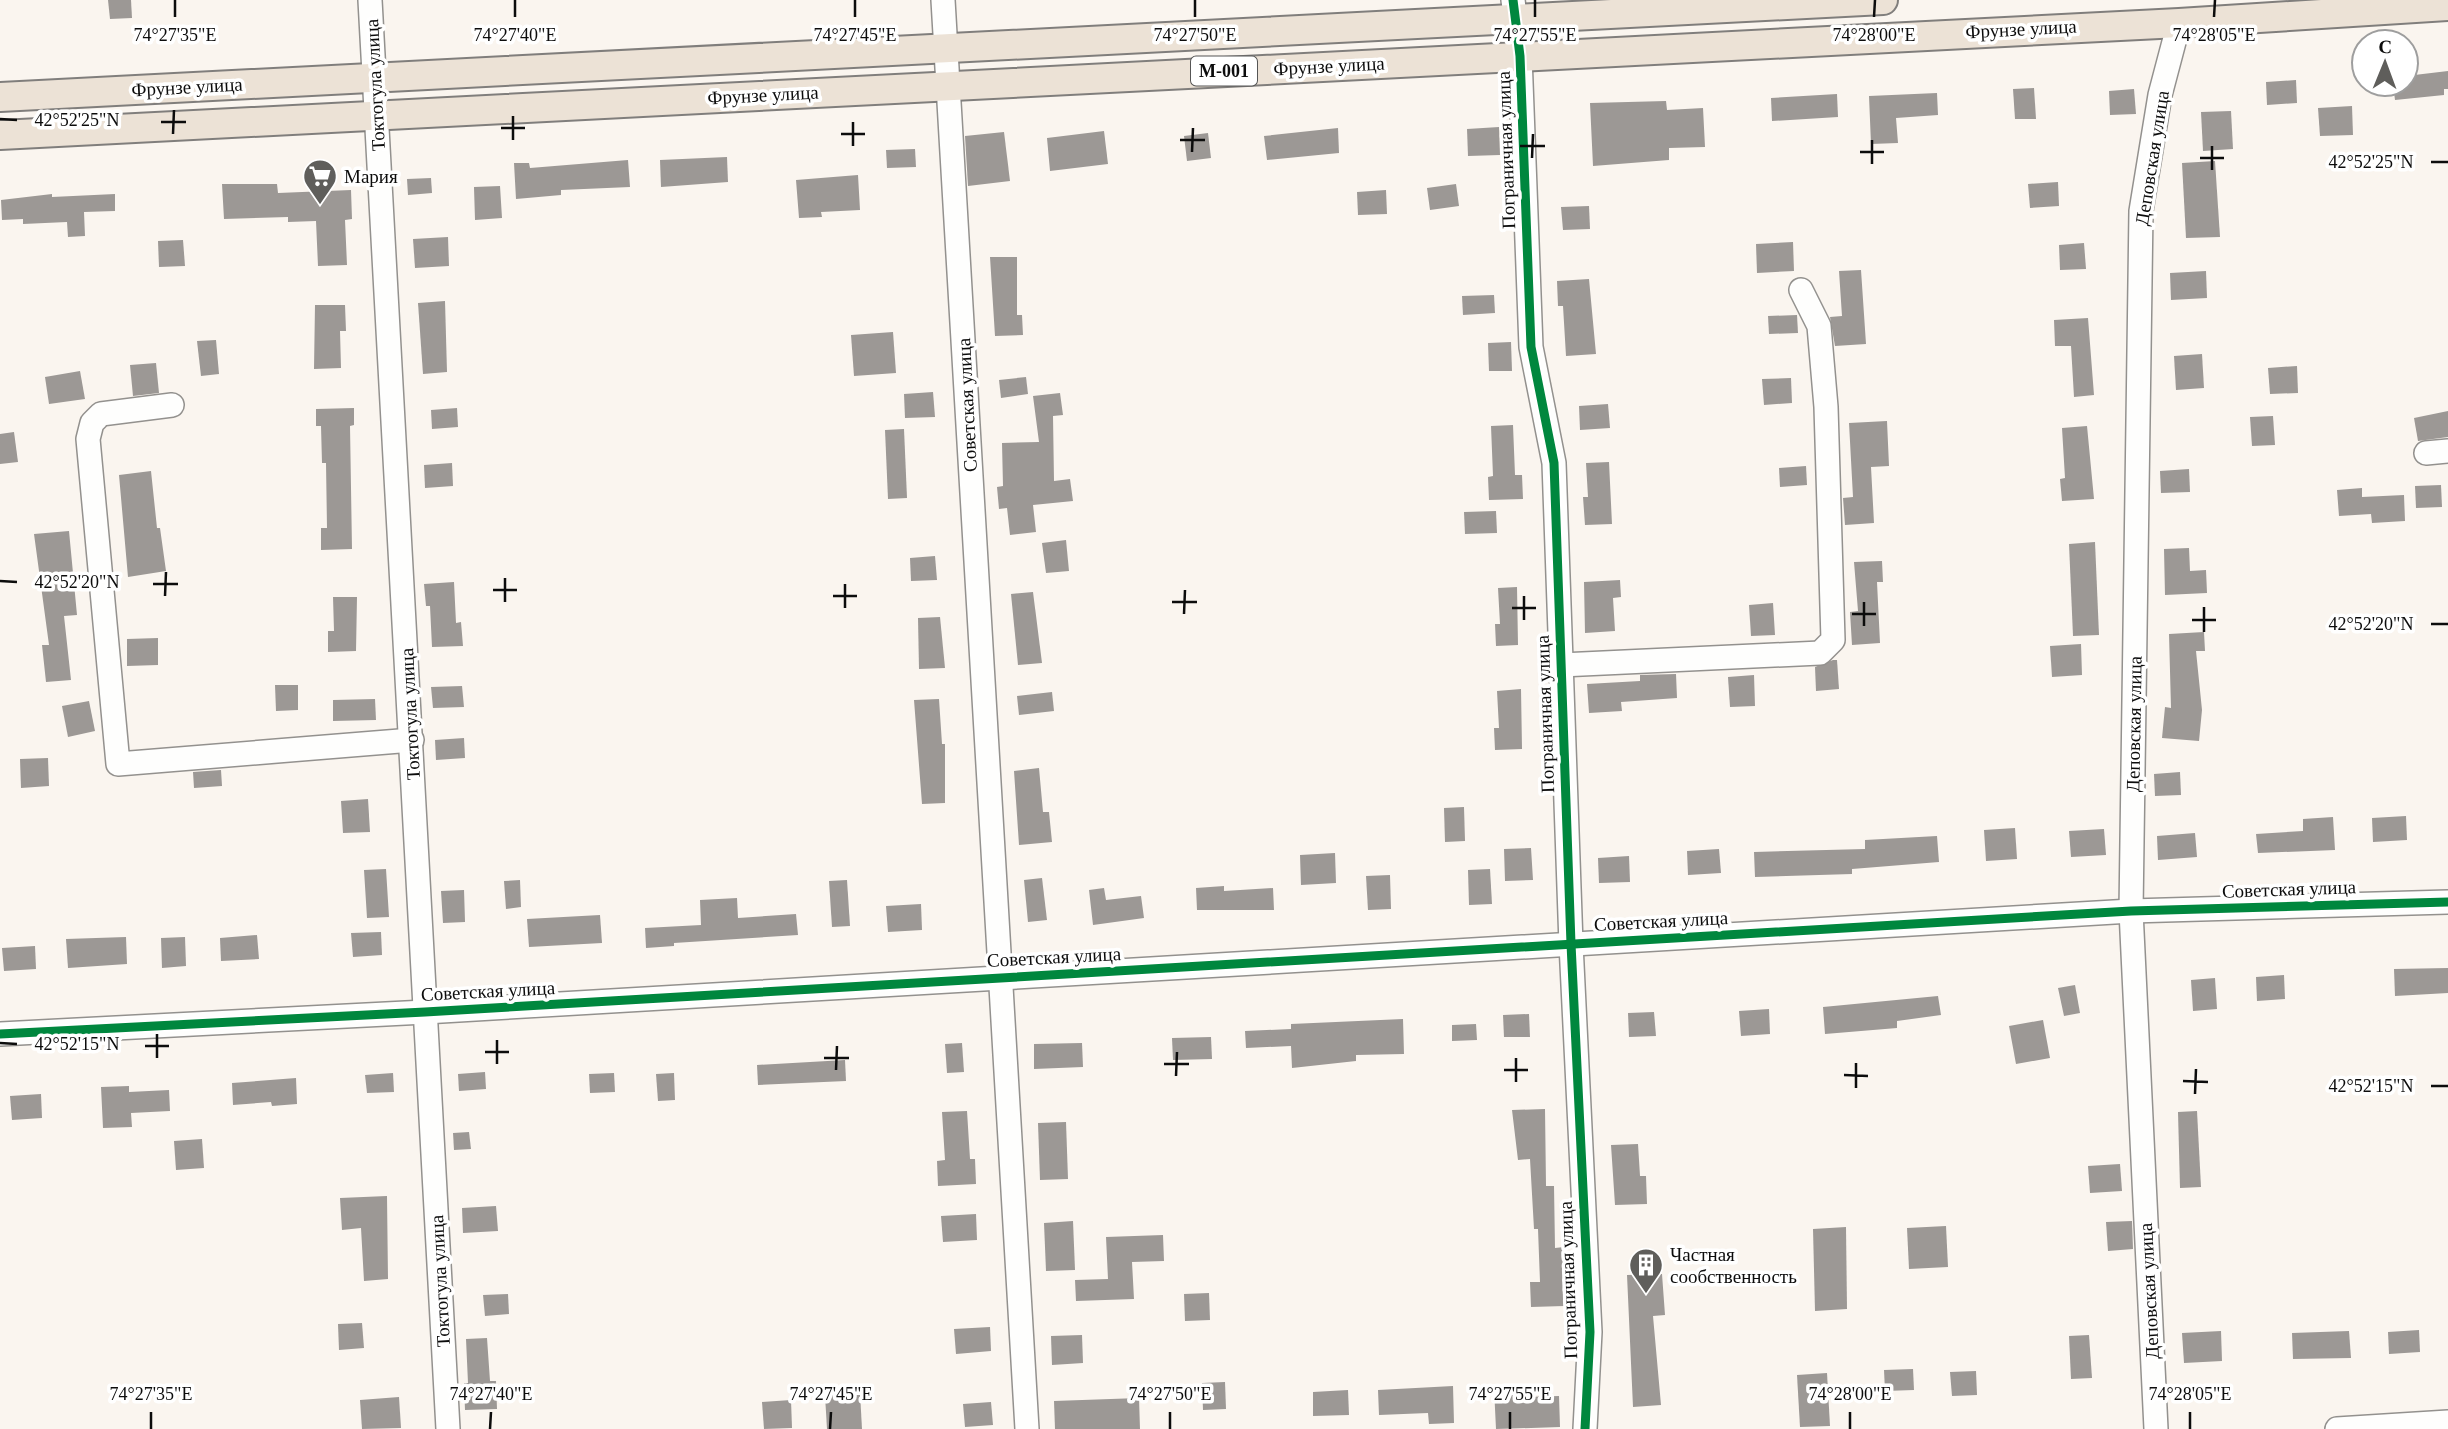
<svg xmlns="http://www.w3.org/2000/svg" width="2448" height="1429" font-family="'Times New Roman',serif">
	<rect width="100%" height="100%" fill="#faf5ef"/>
	<g fill="#9c9895">
		<path d="M108 0H131L132 18 110 19Z"/>
		<path d="M2448 71V89H2444V95L2395 100 2393 84H2406V76Z"/>
		<path d="M2296 80 2297 103 2267 105 2266 82Z"/>
		<path d="M2034 88 2036 119H2015L2013 89Z"/>
		<path d="M2134 89 2136 114 2110 115 2109 91Z"/>
		<path d="M1937 93 1938 115 1896 118 1898 143 1871 144 1869 96Z"/>
		<path d="M1837 94 1838 117 1772 121 1771 98Z"/>
		<path d="M1666 101 1667 110 1703 108 1705 147 1669 148V160L1593 166 1590 103Z"/>
		<path d="M2352 106 2353 135 2320 136 2318 108Z"/>
		<path d="M2231 111 2233 149 2203 151 2201 112Z"/>
		<path d="M1499 127 1500 155 1468 156 1467 129Z"/>
		<path d="M1338 128 1339 153 1267 160 1264 136Z"/>
		<path d="M1104 131 1108 164 1050 171 1047 138Z"/>
		<path d="M1004 132 1010 181 968 186 965 136Z"/>
		<path d="M1208 133 1211 158 1187 161 1184 136Z"/>
		<path d="M915 149 916 167 887 168 886 150Z"/>
		<path d="M727 157 728 182 661 187 660 160Z"/>
		<path d="M628 160 630 187 561 190V195L516 199 514 163H529L530 168Z"/>
		<path d="M2215 161 2220 237 2186 238 2182 163Z"/>
		<path d="M858 175 860 210 821 212 822 217 799 218 796 180Z"/>
		<path d="M431 178 432 193 408 195 407 179Z"/>
		<path d="M2058 182 2059 206 2030 208 2028 184Z"/>
		<path d="M222 184H277L278 193 351 190 352 219 345 220 347 265 318 266 316 221 288 222V217L224 219Z"/>
		<path d="M1456 184 1459 206 1430 210 1427 188Z"/>
		<path d="M500 186 502 218 475 220 474 187Z"/>
		<path d="M1386 190 1387 214 1358 215 1357 192Z"/>
		<path d="M52 194V197L115 194V211L84 212 85 236 68 237 67 222 23 224V219L2 220 1 200Z"/>
		<path d="M1589 206 1590 229 1563 230 1561 207Z"/>
		<path d="M448 237 449 266 415 268 413 239Z"/>
		<path d="M183 240 185 266 159 267 158 241Z"/>
		<path d="M1793 242 1794 271 1757 273 1756 244Z"/>
		<path d="M2084 243 2086 269 2060 270 2059 245Z"/>
		<path d="M990 257H1017V315H1022L1023 335 995 336Z"/>
		<path d="M1861 270 1866 344 1835 346 1830 317 1842 316 1839 271Z"/>
		<path d="M2206 271 2207 298 2171 300 2170 273Z"/>
		<path d="M1589 279 1596 354 1566 356 1563 306H1558L1557 281Z"/>
		<path d="M1494 295 1495 313 1463 315 1462 296Z"/>
		<path d="M445 301 447 372 423 374 418 303Z"/>
		<path d="M315 305H345L346 331H340L341 368 314 369Z"/>
		<path d="M1797 315 1798 333 1769 334 1768 316Z"/>
		<path d="M2088 318 2094 395 2074 397 2071 346H2055L2054 320Z"/>
		<path d="M893 332 896 373 854 376 851 335Z"/>
		<path d="M216 340 219 374 201 376 197 341Z"/>
		<path d="M1511 342 1512 371H1489L1488 343Z"/>
		<path d="M2202 354 2204 388 2176 390 2174 356Z"/>
		<path d="M156 363 159 393 133 396 130 365Z"/>
		<path d="M2297 366 2298 393 2270 394 2268 368Z"/>
		<path d="M80 371 85 399 49 404 45 377Z"/>
		<path d="M1026 377 1028 394 1001 398 999 380Z"/>
		<path d="M1791 378 1792 403 1764 405 1762 379Z"/>
		<path d="M933 392 935 417 905 418 904 394Z"/>
		<path d="M1060 393 1063 415 1053 416 1054 481 1070 479 1073 501 1033 505 1036 532 1010 535 1007 508 999 509 997 487 1003 486 1002 443 1039 442 1033 396Z"/>
		<path d="M1608 404 1610 428 1580 430 1579 406Z"/>
		<path d="M354 408V425L350 426 352 549 321 550V528H327L326 463H322L321 426H316V409Z"/>
		<path d="M457 408 458 427 432 429 431 410Z"/>
		<path d="M2448 411V437L2418 441 2414 418Z"/>
		<path d="M2273 416 2275 445 2252 446 2250 417Z"/>
		<path d="M1887 421 1889 466 1871 467 1874 523 1845 525 1843 498 1853 497 1849 423Z"/>
		<path d="M1513 425 1515 475H1522L1523 499 1489 500 1488 477 1493 476 1491 426Z"/>
		<path d="M2087 426 2094 499 2062 501 2060 479 2065 478 2062 428Z"/>
		<path d="M904 429 907 498 888 499 885 430Z"/>
		<path d="M14 432 18 462 0 464V434Z"/>
		<path d="M1609 462 1612 524 1585 525 1583 497H1588L1586 463Z"/>
		<path d="M452 463 453 486 425 488 424 465Z"/>
		<path d="M1806 466 1807 485 1780 487 1779 468Z"/>
		<path d="M2189 469 2190 492 2161 493 2160 471Z"/>
		<path d="M151 471 157 528H160L166 571 128 577 119 475Z"/>
		<path d="M2441 485 2442 507 2416 508 2415 486Z"/>
		<path d="M2362 488V497L2404 495 2405 521 2372 523 2371 514 2339 516 2337 490Z"/>
		<path d="M1496 511 1497 533 1465 534 1464 512Z"/>
		<path d="M69 531 77 615 64 616 71 680 46 682 42 645H49L34 534Z"/>
		<path d="M1066 540 1069 571 1046 573 1042 543Z"/>
		<path d="M2095 542 2099 635 2073 636 2069 544Z"/>
		<path d="M2189 548 2190 571 2206 570 2207 593 2165 595 2164 549Z"/>
		<path d="M935 556 937 580 911 581 910 558Z"/>
		<path d="M1882 561 1883 582H1877L1880 643 1852 645 1850 612 1858 611 1854 562Z"/>
		<path d="M1620 580 1621 597 1613 598 1615 631 1585 633 1584 582Z"/>
		<path d="M454 582 456 623 461 622 463 646 432 647 430 606H426L424 584Z"/>
		<path d="M1517 587 1518 645 1496 646 1495 624H1500L1498 588Z"/>
		<path d="M1033 592 1042 663 1018 665 1011 594Z"/>
		<path d="M333 597H357L356 651 328 652V631H334Z"/>
		<path d="M1773 603 1775 635 1751 636 1749 605Z"/>
		<path d="M940 617 945 668 919 669 918 618Z"/>
		<path d="M2204 632 2205 651H2196L2202 710 2199 741 2162 738 2165 707 2171 708 2169 634Z"/>
		<path d="M158 638V665L127 666V639Z"/>
		<path d="M2081 644 2082 675 2052 677 2050 646Z"/>
		<path d="M1833 660H1837L1839 689 1816 691 1815 667Z"/>
		<path d="M1676 674 1677 698 1621 702 1622 711 1589 713 1587 684 1640 681V675Z"/>
		<path d="M1754 675 1755 706 1730 707 1728 677Z"/>
		<path d="M275 685H298V710L276 711Z"/>
		<path d="M462 686 464 707 433 708 431 687Z"/>
		<path d="M1521 689 1522 749 1495 750 1494 728H1499L1497 691Z"/>
		<path d="M1052 692 1054 711 1019 715 1017 696Z"/>
		<path d="M375 699 376 720 333 721V700Z"/>
		<path d="M939 699 942 744H945V803L922 804 914 700Z"/>
		<path d="M89 701 95 731 68 737 62 706Z"/>
		<path d="M464 738 465 758 436 760 435 740Z"/>
		<path d="M48 758 49 786 21 788 20 759Z"/>
		<path d="M1039 768 1043 812H1049L1052 842 1019 845 1014 771Z"/>
		<path d="M221 770 222 786 194 788 193 772Z"/>
		<path d="M2180 772 2181 795 2155 796 2154 774Z"/>
		<path d="M368 799 370 832 343 833 341 801Z"/>
		<path d="M1464 807 1465 841 1445 842 1444 808Z"/>
		<path d="M2406 816 2407 840 2373 842 2372 818Z"/>
		<path d="M2333 817 2335 850 2258 853 2256 834 2303 831V819Z"/>
		<path d="M2015 828 2017 859 1986 861 1984 830Z"/>
		<path d="M2104 829 2106 855 2071 857 2069 831Z"/>
		<path d="M2195 833 2197 857 2158 860 2157 836Z"/>
		<path d="M1937 836 1939 862 1852 869V874L1755 877 1754 852 1865 849V840Z"/>
		<path d="M1531 848 1533 880 1505 881 1504 849Z"/>
		<path d="M1719 849 1721 873 1688 875 1687 851Z"/>
		<path d="M1335 853 1336 883 1301 885 1300 855Z"/>
		<path d="M1629 856 1630 882 1599 883 1598 858Z"/>
		<path d="M386 869 389 917 367 918 364 870Z"/>
		<path d="M1490 869 1492 904 1469 905 1468 870Z"/>
		<path d="M1390 875 1391 909 1368 910 1366 876Z"/>
		<path d="M1042 878 1047 920 1028 922 1024 880Z"/>
		<path d="M520 880 521 907 506 909 504 881Z"/>
		<path d="M847 880 850 926 832 927 829 881Z"/>
		<path d="M1224 886V891L1273 888 1274 910H1197L1196 888Z"/>
		<path d="M1104 888 1106 900 1141 896 1144 918 1093 925 1089 890Z"/>
		<path d="M464 890 465 922 443 923 441 891Z"/>
		<path d="M737 898 738 918 796 914 798 935 674 943V946L646 948 645 928 701 925 700 900Z"/>
		<path d="M921 904 922 930 888 932 886 906Z"/>
		<path d="M600 915 602 943 529 947 527 919Z"/>
		<path d="M381 932 382 955 353 957 351 933Z"/>
		<path d="M257 935 259 959 221 961 220 938Z"/>
		<path d="M126 937 127 964 68 968 66 939Z"/>
		<path d="M185 937 186 966 162 968 161 938Z"/>
		<path d="M35 946 36 969 4 971 2 948Z"/>
		<path d="M2448 968V993L2395 996 2394 969Z"/>
		<path d="M2284 975 2285 999 2257 1001 2256 977Z"/>
		<path d="M2215 978 2217 1009 2193 1011 2191 980Z"/>
		<path d="M2075 985 2080 1013 2064 1016 2058 988Z"/>
		<path d="M1938 996 1941 1015 1897 1021V1028L1825 1034 1823 1007Z"/>
		<path d="M1769 1009 1770 1034 1741 1036 1739 1011Z"/>
		<path d="M1654 1012 1656 1036 1629 1037 1628 1013Z"/>
		<path d="M1529 1014 1530 1037H1504L1503 1015Z"/>
		<path d="M1403 1019 1404 1054 1356 1055V1061L1292 1068 1291 1046 1246 1048 1245 1031 1291 1029V1024Z"/>
		<path d="M2043 1020 2050 1058 2016 1064 2009 1026Z"/>
		<path d="M1476 1024 1477 1040 1452 1041V1025Z"/>
		<path d="M1211 1037 1212 1059 1173 1060 1172 1038Z"/>
		<path d="M962 1043 964 1072 947 1073 945 1044Z"/>
		<path d="M1082 1043 1083 1067 1034 1069V1044Z"/>
		<path d="M845 1060 846 1081 758 1085 757 1065Z"/>
		<path d="M485 1072 486 1089 459 1091 458 1074Z"/>
		<path d="M393 1073 394 1092 367 1093 365 1075Z"/>
		<path d="M614 1073 615 1092 590 1093 589 1074Z"/>
		<path d="M674 1073 675 1100 658 1101 656 1074Z"/>
		<path d="M296 1078 297 1104 272 1106 271 1102 233 1105 232 1083Z"/>
		<path d="M129 1086V1092L169 1090 170 1111 131 1113 132 1127 103 1128 101 1087Z"/>
		<path d="M41 1094 42 1118 12 1120 10 1096Z"/>
		<path d="M1545 1109 1546 1186H1554L1555 1248 1564 1247V1306L1531 1307 1530 1282H1540L1538 1229H1534L1530 1159 1518 1160 1512 1110Z"/>
		<path d="M967 1111 970 1159H975L976 1184 938 1186 937 1161 945 1160 942 1112Z"/>
		<path d="M2197 1111 2201 1187 2180 1188 2178 1112Z"/>
		<path d="M1066 1122 1068 1179 1040 1180 1038 1123Z"/>
		<path d="M469 1132 471 1149 454 1150 453 1133Z"/>
		<path d="M202 1139 204 1168 176 1170 174 1141Z"/>
		<path d="M1638 1144 1640 1176H1646L1647 1204 1615 1205 1611 1145Z"/>
		<path d="M2120 1164 2122 1191 2090 1193 2088 1166Z"/>
		<path d="M387 1196 388 1279 364 1281 361 1228 342 1230 340 1198Z"/>
		<path d="M496 1206 498 1231 463 1233 462 1208Z"/>
		<path d="M976 1214 977 1240 943 1242 941 1216Z"/>
		<path d="M1073 1221 1075 1270 1046 1271 1044 1223Z"/>
		<path d="M2132 1221 2133 1249 2108 1251 2106 1222Z"/>
		<path d="M1946 1226 1948 1267 1909 1269 1907 1228Z"/>
		<path d="M1846 1227 1847 1309 1815 1311 1813 1229Z"/>
		<path d="M1163 1235 1164 1261 1132 1262 1134 1299 1076 1301 1075 1280 1108 1279 1106 1237Z"/>
		<path d="M1662 1274 1665 1315 1653 1316 1661 1405 1633 1407 1627 1275Z"/>
		<path d="M1209 1293 1210 1320 1185 1321 1184 1294Z"/>
		<path d="M508 1294 509 1314 485 1316 483 1295Z"/>
		<path d="M362 1323 364 1348 339 1350 338 1324Z"/>
		<path d="M990 1327 991 1351 956 1354 954 1329Z"/>
		<path d="M2419 1330 2420 1352 2389 1354 2388 1332Z"/>
		<path d="M2221 1331 2222 1361 2184 1363 2182 1333Z"/>
		<path d="M2349 1331 2351 1358 2293 1359 2292 1333Z"/>
		<path d="M1082 1335 1083 1363 1052 1365 1051 1336Z"/>
		<path d="M2089 1335 2092 1378 2071 1379 2069 1336Z"/>
		<path d="M487 1338 490 1381H496L497 1409 465 1410 464 1383H468L466 1339Z"/>
		<path d="M1913 1369 1914 1390 1885 1391 1884 1370Z"/>
		<path d="M1976 1371 1977 1395 1952 1396 1950 1372Z"/>
		<path d="M1827 1373 1830 1426 1800 1427 1797 1375Z"/>
		<path d="M1225 1382 1226 1409 1203 1410 1202 1383Z"/>
		<path d="M1453 1386 1454 1423 1429 1424 1428 1413 1379 1415 1378 1390Z"/>
		<path d="M1524 1387V1397L1559 1396 1560 1427 1496 1429 1494 1388Z"/>
		<path d="M1348 1390 1349 1415 1313 1416V1392Z"/>
		<path d="M860 1393 862 1429H827L825 1395Z"/>
		<path d="M399 1397 401 1428 362 1429 360 1400Z"/>
		<path d="M1139 1398 1140 1429H1055L1054 1401Z"/>
		<path d="M791 1400 792 1428 764 1429 762 1402Z"/>
		<path d="M991 1402 993 1425 965 1427 963 1404Z"/>
	</g>
	<g fill="none" stroke-linecap="round" stroke-linejoin="round">
		<g stroke="#93918e" stroke-width="26">
			<g id="minor">
				<path d="M370 0 448 1429"/>
				<path d="M943 0 1027 1429"/>
				<path d="M1513 0 1520 56 1531 347 1554 463 1571 944 1590 1332 1585 1429"/>
				<path d="M172 405 101 414 92 423 88 439 118 764 412 740"/>
				<path d="M2426 453 2448 451"/>
				<path d="M1561 665 1820 653 1833 640 1826 407 1819 326 1801 290"/>
				<path d="M0 1034 425 1012 2131 911 2448 902"/>
				<path d="M2156 1429 2131 911 2141 211 2160 95 2179 23"/>
				<path d="M2337 1429 2448 1422"/>
			</g>
		</g>
		<g stroke="#807e7c" stroke-width="32">
			<g id="major">
				<path d="M0 97 1883 0"/>
				<path d="M0 135 2179 23 2448 6"/>
			</g>
		</g>
		<use href="#minor" stroke="#fefefd" stroke-width="23"/>
		<use href="#major" stroke="#ece2d6" stroke-width="28"/>
		<g stroke="#fff" stroke-width="13">
			<g id="cycleway">
				<path d="M1513 0 1520 56 1531 347 1554 463 1571 944 1590 1332 1585 1429"/>
				<path d="M0 1034 425 1012 2131 911 2448 902"/>
			</g>
		</g>
		<use href="#cycleway" stroke="#00873e" stroke-width="9"/>
	</g>
	<path fill="none" stroke="#0c0c0c" stroke-width="2.5" d="M175 17V0M515 17V0M855 17V0M1195 17V0M1535 17V0M1874 17 1875 0M2214 17 2215 0M0 119 17 120M161 122H186M501 128H525M173 134 174 110M841 134H865M513 140V116M1180 140H1205M853 146V122M1520 146H1545M1192 152 1193 128M1860 152H1884M1532 158 1533 134M2200 158H2224M2431 162H2448M1872 164V140M2212 170V146M0 581 17 582M153 584H178M493 590H517M165 596 166 572M833 596H857M505 602V578M1172 602H1197M845 608V584M1512 608H1536M1184 614 1185 590M1852 614H1876M1524 620V596M2192 620H2216M2431 624H2448M1864 626V602M2204 632V607M0 1043 17 1044M145 1046H169M485 1052H509M157 1058V1034M824 1058H849M497 1064V1040M1164 1064H1189M836 1070 837 1046M1504 1070H1528M1844 1075 1868 1076M1176 1076 1177 1052M2183 1081 2208 1082M1516 1082V1058M2431 1086H2448M1856 1088V1063M2195 1094 2196 1069M151 1429V1412M490 1429 491 1412M830 1429 831 1412M1170 1429V1412M1510 1429V1412M1850 1429V1412M2190 1429V1412"/>
	<defs>
		<g id="supermarket-pin" transform="scale(1.75)"><path d="M0 17L-7.5 6A9.5 9.5 0 1 1 7.5 6Z" fill="#5f5e5b" stroke="#fff"/><path d="M-6-5.5h2.5l.6 2H6L4.5 2H-2.5L-4.4-4H-6ZM-1.5 3.2a1.3 1.3 0 1 0 .1 0ZM3 3.2a1.3 1.3 0 1 0 .1 0Z" fill="#fff"/></g>
		<g id="building-pin" transform="scale(1.75)"><path d="M0 17L-7.5 6A9.5 9.5 0 1 1 7.5 6Z" fill="#5f5e5b" stroke="#fff"/><path d="M-4-6H4V6H1V3H-1V6H-4ZM-2.5-4.3h1.7v1.8h-1.7ZM.8-4.3h1.7v1.8H.8ZM-2.5-1h1.7V.8h-1.7ZM.8-1h1.7V.8H.8Z" fill="#fff"/></g>
	</defs>
	<g fill-rule="evenodd">
		<use href="#supermarket-pin" x="320" y="176"/>
		<use href="#building-pin" x="1646" y="1265"/>
	</g>
	<g text-anchor="middle" dominant-baseline="central" stroke-width="7" stroke-linejoin="round" paint-order="stroke">
		<rect fill="#fff" stroke="#555" stroke-width="2" x="1191" y="56.5" width="66" height="29" rx="5"/>
		<g font-size="18" font-weight="bold" fill="#0c0c0c">
			<text x="1224" y="71">M-001</text>
		</g>
		<g font-size="19" fill="#0c0c0c" stroke="#fff">
			<text transform="translate(2021 29) rotate(-3)">Фрунзе улица</text>
			<text transform="translate(1329 66) rotate(-3)">Фрунзе улица</text>
			<text transform="translate(375 85) rotate(-93)">Токтогула улица</text>
			<text transform="translate(187 87) rotate(-3)">Фрунзе улица</text>
			<text transform="translate(763 95) rotate(-3)">Фрунзе улица</text>
			<text transform="translate(1506 150) rotate(-92)">Пограничная улица</text>
			<text transform="translate(2152 158) rotate(-81)">Деповская улица</text>
			<text transform="translate(967 405) rotate(-93)">Советская улица</text>
			<text transform="translate(410 714) rotate(-93)">Токтогула улица</text>
			<text transform="translate(1545 714) rotate(-92)">Пограничная улица</text>
			<text transform="translate(2134 724) rotate(-89)">Деповская улица</text>
			<text transform="translate(2289 889) rotate(-2)">Советская улица</text>
			<text transform="translate(1661 921) rotate(-3)">Советская улица</text>
			<text transform="translate(1054 957) rotate(-3)">Советская улица</text>
			<text transform="translate(488 991) rotate(-3)">Советская улица</text>
			<text transform="translate(1568 1280) rotate(-92)">Пограничная улица</text>
			<text transform="translate(440 1281) rotate(-93)">Токтогула улица</text>
			<text transform="translate(2149 1291) rotate(-93)">Деповская улица</text>
		</g>
		<g font-size="19" fill="#0c0c0c" stroke="#fff" text-anchor="start">
			<text x="344" y="176">Мария</text>
			<text x="1670" y="1254">Частная<tspan x="1670" dy="22">сообственность</tspan></text>
		</g>
	</g>
	<g font-size="18" text-anchor="middle" fill="#0c0c0c" stroke="#fff" stroke-width="7" stroke-linejoin="round" paint-order="stroke">
		<text x="175" y="41">74°27'35"E</text>
		<text x="515" y="41">74°27'40"E</text>
		<text x="855" y="41">74°27'45"E</text>
		<text x="1195" y="41">74°27'50"E</text>
		<text x="1535" y="41">74°27'55"E</text>
		<text x="1874" y="41">74°28'00"E</text>
		<text x="2214" y="41">74°28'05"E</text>
		<text x="77" y="126">42°52'25"N</text>
		<text x="2371" y="168">42°52'25"N</text>
		<text x="77" y="588">42°52'20"N</text>
		<text x="2371" y="630">42°52'20"N</text>
		<text x="77" y="1050">42°52'15"N</text>
		<text x="2371" y="1092">42°52'15"N</text>
		<text x="151" y="1400">74°27'35"E</text>
		<text x="491" y="1400">74°27'40"E</text>
		<text x="831" y="1400">74°27'45"E</text>
		<text x="1170" y="1400">74°27'50"E</text>
		<text x="1510" y="1400">74°27'55"E</text>
		<text x="1850" y="1400">74°28'00"E</text>
		<text x="2190" y="1400">74°28'05"E</text>
	</g>
	<g transform="translate(2385 63) rotate(1)"><circle r="33" fill="#ffffff" stroke="#9e9e9e" stroke-width="2"/>
	<path d="M0-5L12 26L0 18L-12 26Z" fill="#5f5e5b"/>
	<text y="-10" font-size="19" font-weight="bold" text-anchor="middle" fill="#0c0c0c">С</text>
	</g>
</svg>
